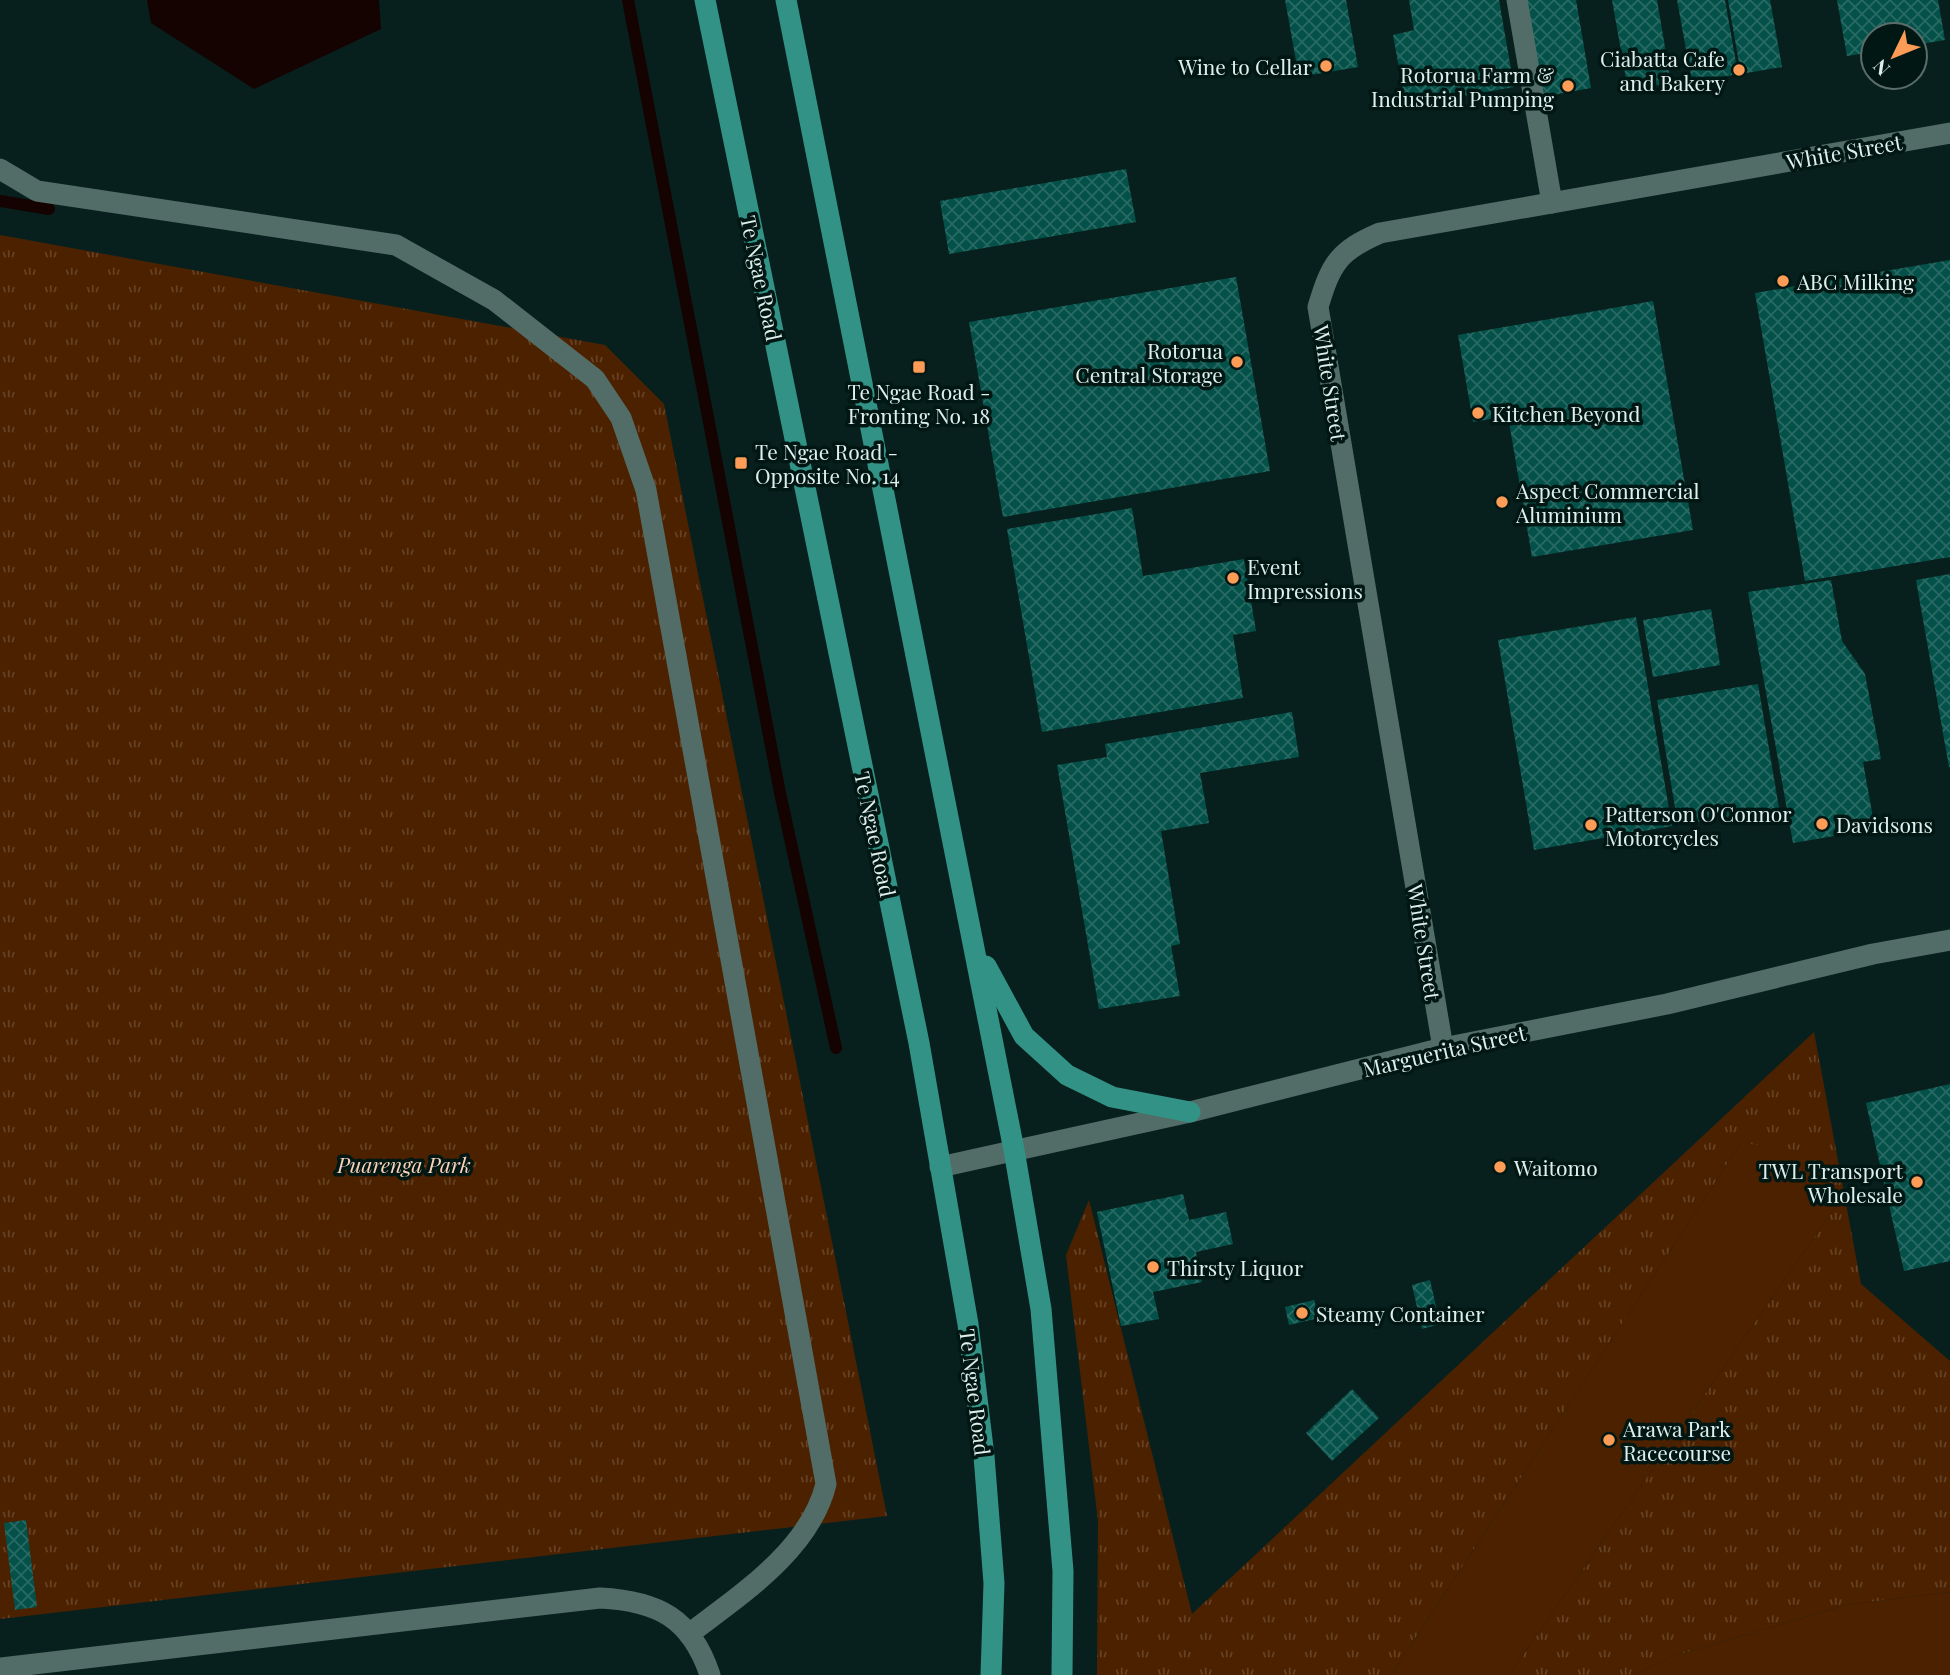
<svg xmlns="http://www.w3.org/2000/svg" width="1950" height="1675" font-family="'Playfair Display',serif">
	<defs>
		<pattern id="grass-tufts" width="24" height="20" patternUnits="userSpaceOnUse" patternTransform="scale(1.75)"><rect width="24" height="20" fill="#4c2100"/><path d="M3 7l-1-3M5 7V3M7 7l1-3M15 17l-1-3M17 17v-4M19 17l1-3" fill="none" stroke="#664225"/></pattern>
		<pattern id="building-cross-hatch" width="8" height="8" patternUnits="userSpaceOnUse" patternTransform="scale(1.75)"><rect width="8" height="8" fill="#045149"/><path d="M0 0l8 8M0 8l8-8" fill="none" stroke="#286a63"/></pattern>
	</defs>
	<rect width="100%" height="100%" fill="#08201d"/>
	<g fill="url(#grass-tufts)">
		<path d="M0 235 605 345 664 404 887 1516 0 1619Z"/>
		<path d="M1814 1032 1861 1284 1950 1361V1592L1846 1605 1674 1656 1634 1675H1509L1836 1206 1741 1143 1391 1675H1097L1098 1521 1066 1255 1089 1200 1192 1614Z"/>
	</g>
	<g fill="#4c2100">
		<path d="M1741 1143 1804 1151 1836 1206 1509 1675H1391Z"/>
		<path d="M1950 1592V1675H1634L1674 1656 1846 1605Z"/>
	</g>
	<path fill="#140300" d="M147 0H379L381 29 254 89 151 23Z"/>
	<g fill="none" stroke-linecap="round" stroke-linejoin="round">
		<g stroke="#140300" stroke-width="12">
			<path d="M628 0 780 793 836 1048"/>
			<path d="M0 201 49 209"/>
		</g>
	</g>
	<g fill="url(#building-cross-hatch)">
		<path d="M1285 0H1346L1358 67 1299 77Z"/>
		<path d="M1409 0H1499L1514 87 1406 106 1393 35 1414 30Z"/>
		<path d="M1524 0H1576L1591 88 1542 97Z"/>
		<path d="M1612 0H1657L1671 83 1628 90Z"/>
		<path d="M1677 0H1725L1738 74 1692 82Z"/>
		<path d="M1728 0H1770L1782 67 1741 74Z"/>
		<path d="M1837 0H1938L1945 40 1915 45V35H1873V52L1847 56Z"/>
		<path d="M1126 169 1136 222 949 254 940 201Z"/>
		<path d="M1950 260V557L1805 581 1755 293Z"/>
		<path d="M1236 277 1270 471 1003 517 969 322Z"/>
		<path d="M1653 301 1693 530 1532 557 1508 416 1473 422 1458 335Z"/>
		<path d="M1132 508 1143 576 1244 559 1256 631 1233 635 1243 698 1042 732 1007 529Z"/>
		<path d="M1950 574V767H1949L1916 580Z"/>
		<path d="M1831 580 1842 641 1865 674 1881 759 1863 762 1875 829 1793 843 1748 592Z"/>
		<path d="M1711 609 1720 665 1653 677 1643 620Z"/>
		<path d="M1636 617 1672 826 1534 850 1498 640Z"/>
		<path d="M1758 684 1779 808 1678 825 1657 700Z"/>
		<path d="M1292 712 1299 757 1200 773 1209 823 1161 831 1180 944 1171 946 1180 996 1099 1009 1057 765 1107 757 1105 744Z"/>
		<path d="M1950 1084V1261L1904 1271 1866 1103Z"/>
		<path d="M1183 1194 1189 1220 1226 1212 1233 1244 1196 1252 1202 1282 1153 1292 1159 1319 1121 1326 1097 1212Z"/>
		<path d="M1430 1280 1440 1324 1422 1329 1412 1285Z"/>
		<path d="M1314 1300 1319 1318 1289 1325 1285 1307Z"/>
		<path d="M1352 1389 1379 1418 1332 1461 1306 1433Z"/>
		<path d="M26 1520 37 1607 15 1610 4 1523Z"/>
	</g>
	<g fill="none" stroke-linecap="round" stroke-linejoin="round">
		<g stroke="#526c67" stroke-width="21">
			<path d="M1517 0 1552 203"/>
			<path d="M0 169 37 191 396 245 494 300 595 379 621 418 646 490 826 1484C810 1550 740 1595 689 1634"/>
			<path d="M1443 1048 1318 307C1331 264 1338 251 1380 233L1950 133"/>
			<path d="M940 1167 1190 1112 1443 1048 1667 1004 1873 954 1950 940"/>
			<path d="M0 1668 600 1598C658 1601 691 1618 710 1675"/>
		</g>
		<g stroke="#329286" stroke-width="21">
			<path d="M705 0 919 1043 968 1324 984 1456 994 1583 991 1675"/>
			<path d="M786 0 1014 1150 1041 1309 1063 1571 1062 1675"/>
			<path d="M986 966 1024 1036 1067 1075 1112 1097 1190 1112"/>
		</g>
	</g>
	<g fill="#fd9c56" stroke="#011714" stroke-width="2.5">
		<circle cx="1326" cy="66" r="7"/>
		<circle cx="1739" cy="70" r="7"/>
		<circle cx="1568" cy="86" r="7"/>
		<circle cx="1783" cy="281" r="7"/>
		<circle cx="1237" cy="362" r="7"/>
		<rect x="912" y="360" width="14" height="14" rx="3.5"/>
		<circle cx="1478" cy="413" r="7"/>
		<rect x="734" y="456" width="14" height="14" rx="3.5"/>
		<circle cx="1502" cy="502" r="7"/>
		<circle cx="1233" cy="578" r="7"/>
		<circle cx="1822" cy="824" r="7"/>
		<circle cx="1591" cy="825" r="7"/>
		<circle cx="1500" cy="1167" r="7"/>
		<circle cx="1917" cy="1182" r="7"/>
		<circle cx="1153" cy="1267" r="7"/>
		<circle cx="1302" cy="1313" r="7"/>
		<circle cx="1609" cy="1440" r="7"/>
	</g>
	<g text-anchor="middle" dominant-baseline="central" stroke-width="7" stroke-linejoin="round" paint-order="stroke">
		<g font-size="21" fill="#e1efec" stroke="#011714" text-anchor="start">
			<text x="1725" y="58" text-anchor="end">Ciabatta Cafe<tspan x="1725" dy="24">and Bakery</tspan></text>
			<text x="1312" y="66" text-anchor="end">Wine to Cellar</text>
			<text x="1554" y="74" text-anchor="end">Rotorua Farm &amp;<tspan x="1554" dy="24">Industrial Pumping</tspan></text>
			<text x="1797" y="281">ABC Milking</text>
			<text x="1223" y="350" text-anchor="end">Rotorua<tspan x="1223" dy="24">Central Storage</tspan></text>
			<text x="919" y="391" text-anchor="middle">Te Ngae Road -<tspan x="919" dy="24">Fronting No. 18</tspan></text>
			<text x="1492" y="413">Kitchen Beyond</text>
			<text x="755" y="451">Te Ngae Road -<tspan x="755" dy="24">Opposite No. 14</tspan></text>
			<text x="1516" y="490">Aspect Commercial<tspan x="1516" dy="24">Aluminium</tspan></text>
			<text x="1247" y="566">Event<tspan x="1247" dy="24">Impressions</tspan></text>
			<text x="1605" y="813">Patterson O'Connor<tspan x="1605" dy="24">Motorcycles</tspan></text>
			<text x="1836" y="824">Davidsons</text>
			<text x="1514" y="1167">Waitomo</text>
			<text x="1903" y="1170" text-anchor="end">TWL Transport<tspan x="1903" dy="24">Wholesale</tspan></text>
			<text x="1167" y="1267">Thirsty Liquor</text>
			<text x="1316" y="1313">Steamy Container</text>
			<text x="1623" y="1428">Arawa Park<tspan x="1623" dy="24">Racecourse</tspan></text>
		</g>
		<g font-size="21" fill="#e1efec" stroke="#011714">
			<text transform="translate(1844 151) rotate(-10)">White Street</text>
			<text transform="translate(762 278) rotate(78)">Te Ngae Road</text>
			<text transform="translate(1331 383) rotate(81)">White Street</text>
			<text transform="translate(876 834) rotate(78)">Te Ngae Road</text>
			<text transform="translate(1425 942) rotate(81)">White Street</text>
			<text transform="translate(1444 1050) rotate(-13)">Marguerita Street</text>
			<text transform="translate(976 1392) rotate(83)">Te Ngae Road</text>
		</g>
		<g font-size="21" font-style="italic" fill="#fcd3b9" stroke="#011714">
			<text x="404" y="1164">Puarenga Park</text>
		</g>
	</g>
	<g transform="translate(1894 56) rotate(227)"><circle r="33" fill="#011714" stroke="#5b6d6a" stroke-width="2"/>
	<path d="M0-5L12 26L0 18L-12 26Z" fill="#fd9c56"/>
	<text y="-10" font-size="19" font-weight="bold" text-anchor="middle" fill="#e1efec">N</text>
	</g>
</svg>
